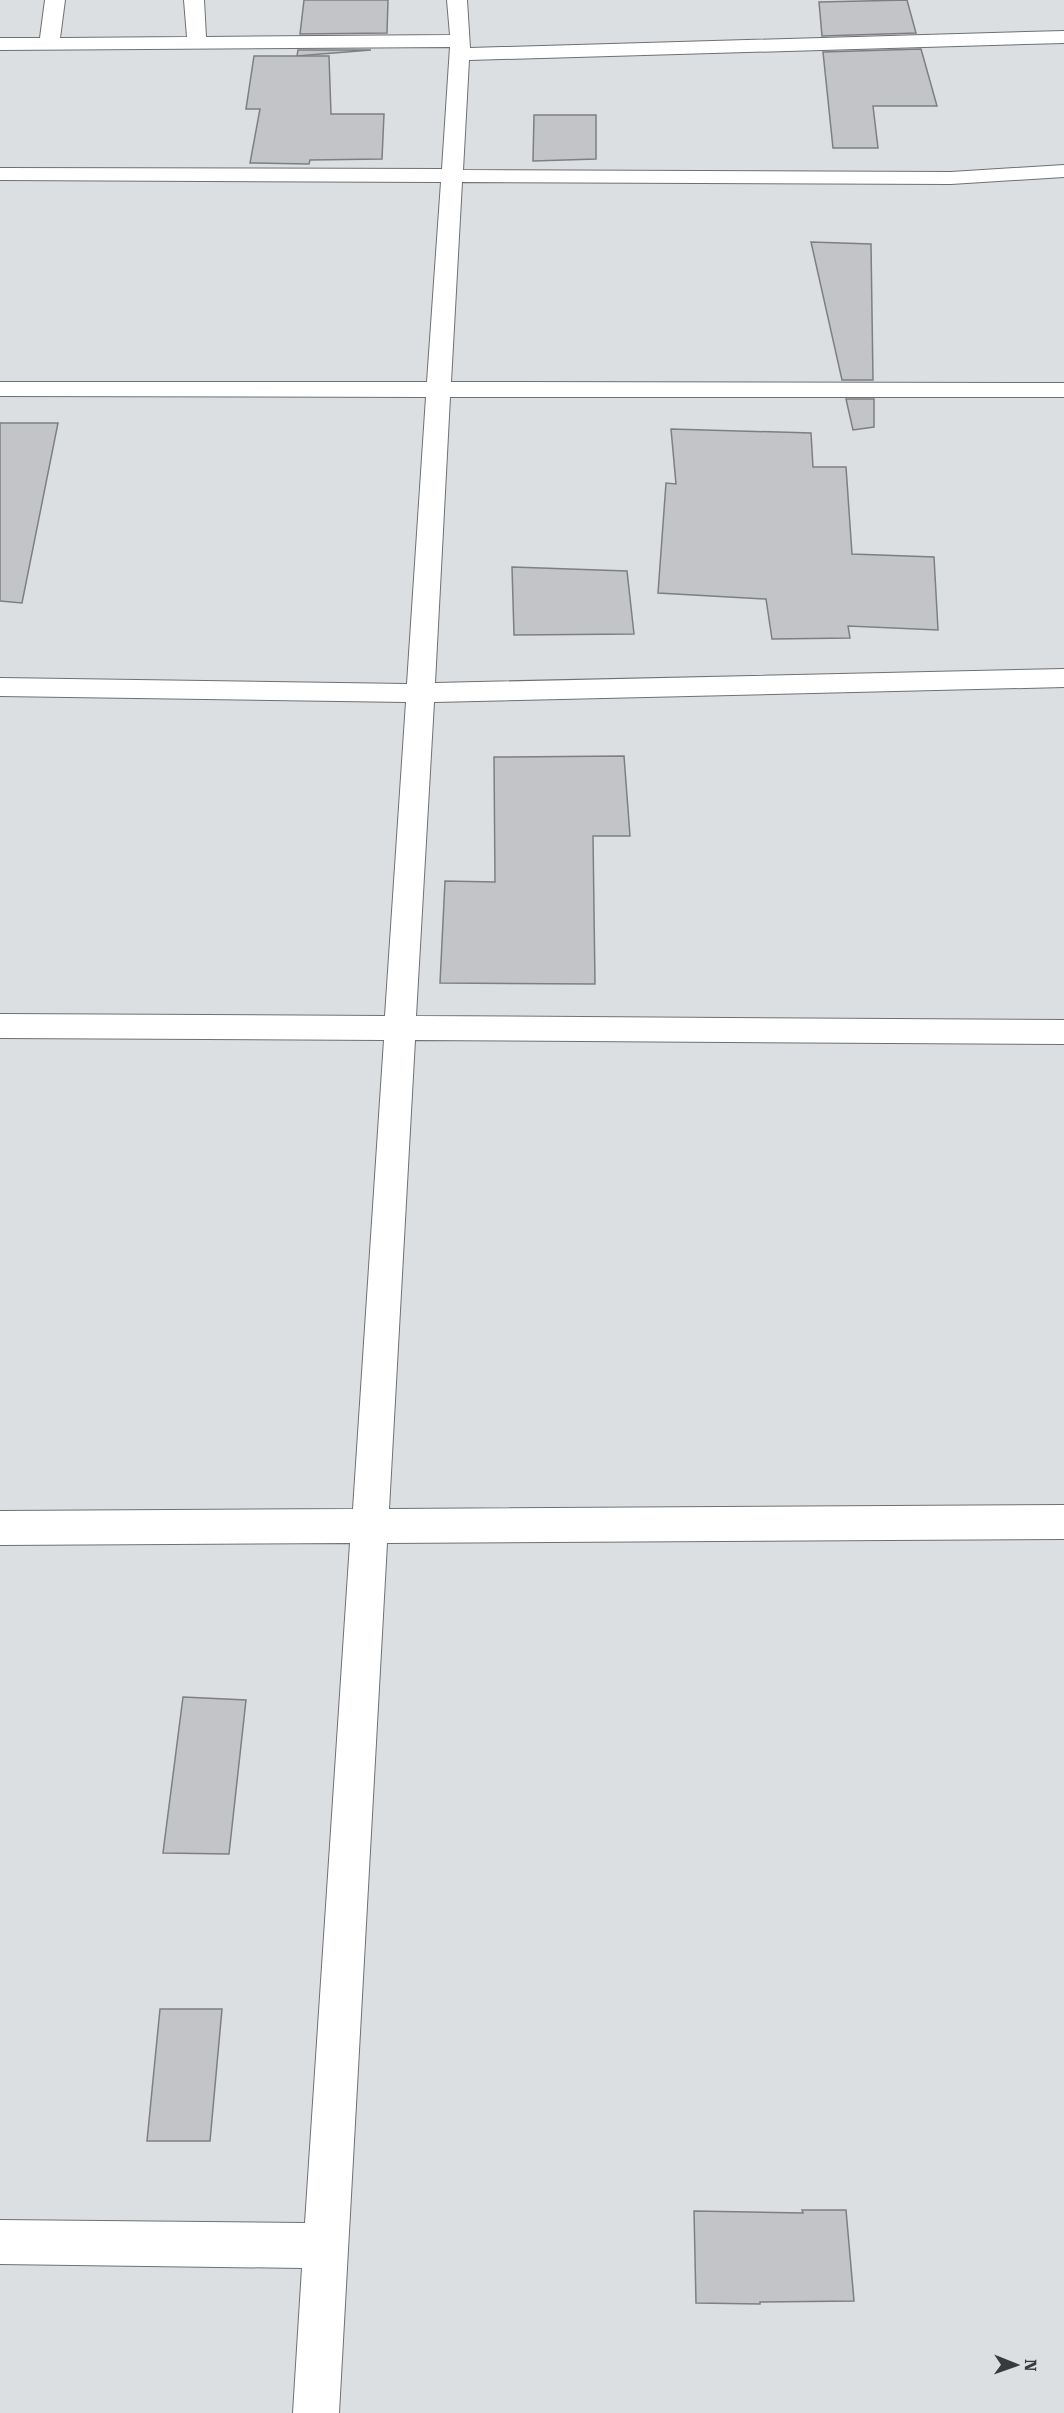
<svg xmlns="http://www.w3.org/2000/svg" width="1064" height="2413" font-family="'Roboto Serif',serif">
	<rect width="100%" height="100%" fill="#dbdfe2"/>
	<g fill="#c3c4c8" stroke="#7e7f82" stroke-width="1.5">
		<path d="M304 0H388L387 33 300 34Z"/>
		<path d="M907 0 916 33 822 36 819 2Z"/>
		<path d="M921 49 937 106H873L878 148H833L823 52Z"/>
		<path d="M298 50H371L297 56Z"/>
		<path d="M254 56H329L331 114H384L382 159 310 160 309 164 250 163 260 109H246Z"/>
		<path d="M534 115H596V159L533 161Z"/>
		<path d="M811 242 871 244 873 380H842Z"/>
		<path d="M846 399H874V427L853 430Z"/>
		<path d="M0 423H58L22 603 0 601Z"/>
		<path d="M671 429 811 433 813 467H846L852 554 934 557 938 630 848 626 850 638 772 639 766 599 658 593 666 483 676 484Z"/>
		<path d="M512 567 627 571 634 634 514 635Z"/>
		<path d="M624 756 630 836H593L595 984 440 983 445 881 495 882 494 757Z"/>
		<path d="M183 1697 246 1700 229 1854 163 1853Z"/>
		<path d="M160 2009H222L210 2141H147Z"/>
		<path d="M802 2210H846L854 2301 760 2302V2304L696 2303 694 2211 803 2213Z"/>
	</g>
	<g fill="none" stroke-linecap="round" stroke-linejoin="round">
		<g stroke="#6e7173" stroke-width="2">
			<path id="minor" d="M45 0H65L60 38 187 37 184 0H204L206 37 450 35 447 0H467L470 48 1064 31V43L469 60 463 170 951 172 1064 165V177L951 184 462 182 451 382 1064 383V397H450L435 683 1064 669V687L434 702 416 1016 1064 1020V1044L415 1040 389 1509 1064 1505V1539L387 1543 339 2413H293L302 2268 0 2264V2220L305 2223 350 1543 0 1545V1511L353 1509 384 1040 0 1038V1014L385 1016 406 702 0 696V678L407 684 426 397 0 396V382H427L441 182 0 180V168L442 169 450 47 0 50V38H40Z"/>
		</g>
		<use href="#minor" fill="#fff" fill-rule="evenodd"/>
	</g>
	<g transform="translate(1016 2365) rotate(91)" stroke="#dbdfe2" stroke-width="4.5" paint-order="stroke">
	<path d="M0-4.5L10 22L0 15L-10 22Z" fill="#393a3b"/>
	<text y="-9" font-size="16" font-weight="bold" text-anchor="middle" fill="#393a3b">N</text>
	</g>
</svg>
